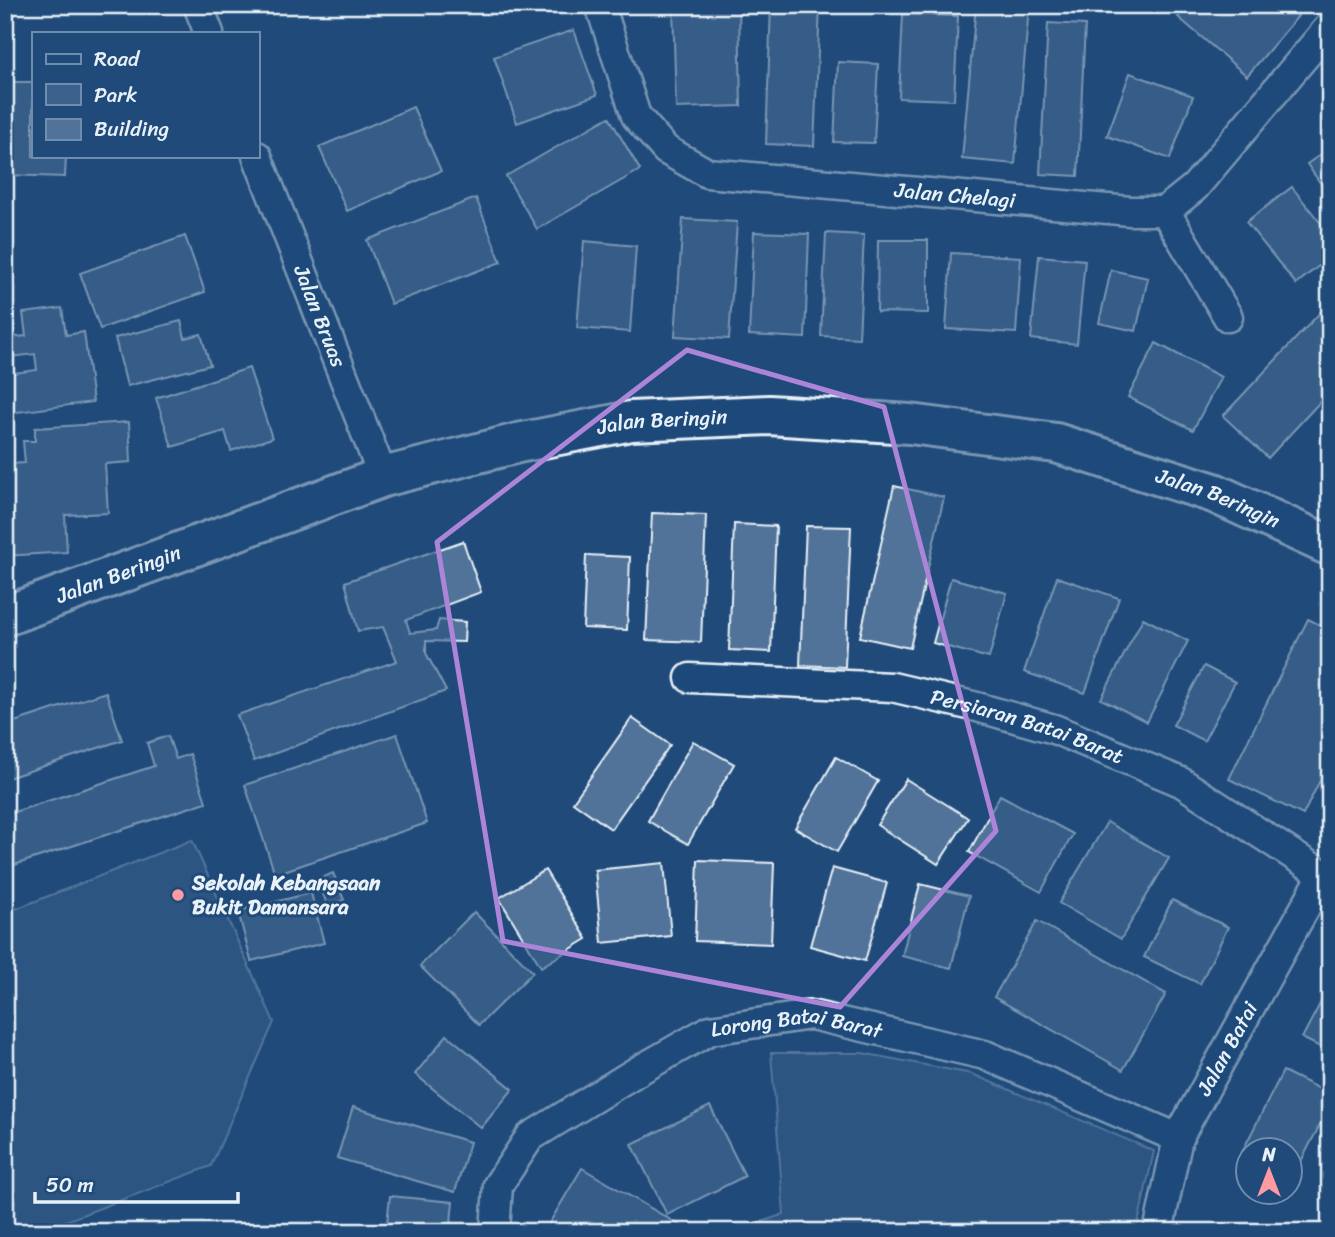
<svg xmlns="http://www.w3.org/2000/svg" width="1335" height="1237" font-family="Sriracha,sans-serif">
	<rect width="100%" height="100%" fill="#1f4a7a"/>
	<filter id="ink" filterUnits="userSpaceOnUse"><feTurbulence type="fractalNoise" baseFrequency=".0143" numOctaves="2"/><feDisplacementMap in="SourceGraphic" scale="14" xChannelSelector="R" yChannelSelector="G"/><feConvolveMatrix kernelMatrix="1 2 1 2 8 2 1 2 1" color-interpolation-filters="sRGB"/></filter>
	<g filter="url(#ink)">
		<g fill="#3c628c" stroke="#92aac2" stroke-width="2">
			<path d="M192 840 274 1022 211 1166 37 1232H5V913Z"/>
			<path d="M771 1053H862L972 1074 1154 1151 1136 1232H733L784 1214Z"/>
		</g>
		<g fill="#517399" stroke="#e8f1f8" stroke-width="2">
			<path d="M673 5H739L741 106 676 108Z"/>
			<path d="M771 5 820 6 814 146 766 144Z"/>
			<path d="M976 5H1002L1029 8 1015 164 962 159Z"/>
			<path d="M1188 5H1285L1298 16 1247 76 1178 17Z"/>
			<path d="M903 14 958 16 954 100 899 98Z"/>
			<path d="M1048 23 1085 25 1078 176 1040 174Z"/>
			<path d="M574 30 597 95 517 123 494 57Z"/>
			<path d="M838 62 878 64 874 143 834 142Z"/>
			<path d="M1130 73 1193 96 1170 159 1107 136Z"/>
			<path d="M12 82H33V156H66L65 177 5 175V107H11Z"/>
			<path d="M413 107 441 171 347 211 319 147Z"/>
			<path d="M609 117 640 170 537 229 506 176Z"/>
			<path d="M1330 148V197L1307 164Z"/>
			<path d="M1292 187 1330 235V257L1296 284 1246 222Z"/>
			<path d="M476 198 501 262 391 304 367 240Z"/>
			<path d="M683 219 737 222 729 339 675 336Z"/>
			<path d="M754 232 809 234 805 338 749 335Z"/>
			<path d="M826 233 864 235 859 338 821 336Z"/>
			<path d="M185 236 205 292 100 329 80 273Z"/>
			<path d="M878 240H928V313L877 312Z"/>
			<path d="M584 241 636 246 630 332 577 328Z"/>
			<path d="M951 253 1021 257 1016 333 946 329Z"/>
			<path d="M1039 256 1085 260 1077 344 1031 339Z"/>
			<path d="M5 269H7L12 300 5 301Z"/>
			<path d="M1111 270 1148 278 1136 331 1099 323Z"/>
			<path d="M1330 302V391L1268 458 1223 416Z"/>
			<path d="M62 308 66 335 84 332 93 402 10 413 5 374 37 370 35 354 11 357 8 338 26 336 23 313Z"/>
			<path d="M181 321 185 338 201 334 210 365 127 386 115 338Z"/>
			<path d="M1156 343 1221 377 1193 430 1128 397Z"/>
			<path d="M249 368 272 438 231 451 225 431 172 447 156 398Z"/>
			<path d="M129 422 131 462 105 464 108 513 65 515 67 552 5 556V490L10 489 9 464 25 463 23 441H35V428Z"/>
			<path d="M894 486 944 497 910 648 860 637Z"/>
			<path d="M652 513 706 515 701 642 646 640Z"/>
			<path d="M734 524 776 526 771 652 729 650Z"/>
			<path d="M806 526 851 527 845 667 800 665Z"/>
			<path d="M463 541 481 592 406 620 410 633 436 630 439 620 465 622 464 642 426 641V653L446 691 254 761 237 715 397 661 383 627 358 631 345 582Z"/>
			<path d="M586 555 630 557 627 630 583 628Z"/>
			<path d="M1057 577 1119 598 1085 693 1024 672Z"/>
			<path d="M951 578 1007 593 989 658 933 643Z"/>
			<path d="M1143 618 1188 641 1147 722 1101 699Z"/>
			<path d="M1308 619 1330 630V760L1303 815 1229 779Z"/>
			<path d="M1204 666 1235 682 1204 741 1173 725Z"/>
			<path d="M106 692 122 740 5 779V725Z"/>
			<path d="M632 718 670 745 611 829 573 802Z"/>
			<path d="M397 734 427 823 275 874 245 785Z"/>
			<path d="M168 736 176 759 190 754 206 802 5 868V815L154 766 147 743Z"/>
			<path d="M693 741 734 764 688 844 648 821Z"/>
			<path d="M836 757 878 781 837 852 795 828Z"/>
			<path d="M906 779 968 818 938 864 877 825Z"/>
			<path d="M1000 795 1073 834 1041 892 969 852Z"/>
			<path d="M1107 822 1169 858 1121 939 1059 903Z"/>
			<path d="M698 860 774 863 771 944 695 941Z"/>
			<path d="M664 863 671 936 602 943 595 870Z"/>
			<path d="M832 868 887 883 865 961 810 946Z"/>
			<path d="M545 870 587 939 541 967 499 898Z"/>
			<path d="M333 873 344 900 328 906 317 880Z"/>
			<path d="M920 884 969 896 951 968 902 956Z"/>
			<path d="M311 893 324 943 251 961 238 911Z"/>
			<path d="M1172 900 1228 927 1200 984 1144 957Z"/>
			<path d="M474 912 533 972 479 1025 420 966Z"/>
			<path d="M1037 921 1166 994 1123 1070 994 997Z"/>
			<path d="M1330 985V1052L1302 1038Z"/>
			<path d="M447 1035 513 1089 481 1128 415 1074Z"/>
			<path d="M1283 1071 1330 1094V1105L1292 1179 1290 1178V1150H1248V1157L1241 1154Z"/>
			<path d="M710 1106 745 1176 667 1215 632 1144Z"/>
			<path d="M353 1107 470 1142 455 1192 337 1158Z"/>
			<path d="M582 1168 681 1226 678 1232H544Z"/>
			<path d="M390 1196 453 1202 450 1232H386Z"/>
			<path d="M286 1224 285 1232H267Z"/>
		</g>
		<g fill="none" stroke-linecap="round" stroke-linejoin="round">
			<g stroke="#e8f1f8" stroke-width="33">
				<g id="street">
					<path d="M198 5 209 33"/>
					<path id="s1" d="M600 5 636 116 666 150 707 173 1130 211H1165L1195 187 1330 26"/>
					<path id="s2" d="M257 156 383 477"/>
					<path d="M1165 211 1228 317"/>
					<path id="s3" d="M690 678 892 687 977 707 1054 729 1181 782 1330 879"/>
					<path id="s4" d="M495 1232 498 1185 530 1137 636 1072 710 1030 811 1015 985 1055 1178 1138"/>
					<path id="s5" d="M1158 1232 1178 1138 1323 875"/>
				</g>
			</g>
			<g stroke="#e8f1f8" stroke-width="44">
				<g id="secondary">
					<path id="s6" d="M5 616 383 477 518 443 631 421 769 415 910 424 1056 443 1214 493 1330 546"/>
				</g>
			</g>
			<use href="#street" stroke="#1f4a7a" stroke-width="28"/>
			<use href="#secondary" stroke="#1f4a7a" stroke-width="38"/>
		</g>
	</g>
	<path d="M0 0H1335V1237H0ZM687 350 884 407 996 831 840 1007 503 941 437 542Z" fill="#1f4a7a" fill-opacity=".55" fill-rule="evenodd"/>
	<path fill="none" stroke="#ac85d9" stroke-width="5" stroke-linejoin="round" d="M687 350 884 407 996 831 840 1007 503 941 437 542Z"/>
	<circle fill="#ff9aa2" stroke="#1f4a7a" stroke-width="2.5" cx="178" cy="895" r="7"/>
	<g text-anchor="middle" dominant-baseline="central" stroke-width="6" stroke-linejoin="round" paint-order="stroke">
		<g font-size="21" fill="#e8f1f8" stroke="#1f4a7a">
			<text stroke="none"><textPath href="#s1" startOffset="458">Jalan Chelagi</textPath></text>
			<text stroke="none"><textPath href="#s2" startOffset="172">Jalan Bruas</textPath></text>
			<text stroke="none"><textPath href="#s6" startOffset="688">Jalan Beringin</textPath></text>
			<text stroke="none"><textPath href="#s6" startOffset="1255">Jalan Beringin</textPath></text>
			<text stroke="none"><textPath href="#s6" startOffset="121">Jalan Beringin</textPath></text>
			<text stroke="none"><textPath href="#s3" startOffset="343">Persiaran Batai Barat</textPath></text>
			<text stroke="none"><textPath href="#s4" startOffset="402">Lorong Batai Barat</textPath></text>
			<text stroke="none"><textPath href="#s5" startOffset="198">Jalan Batai</textPath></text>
		</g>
		<g font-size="21" font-weight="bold" fill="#e8f1f8" stroke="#1f4a7a" text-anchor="start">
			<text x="192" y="883">Sekolah Kebangsaan<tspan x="192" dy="24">Bukit Damansara</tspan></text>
		</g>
	</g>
	<rect width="1335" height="1237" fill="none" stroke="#1f4a7a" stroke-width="28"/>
	<rect x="14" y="14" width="1307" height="1209" fill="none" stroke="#e8f1f8" stroke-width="2.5" filter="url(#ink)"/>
	<rect x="32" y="32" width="228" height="126" fill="#1f4a7a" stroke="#6f8dac" stroke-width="2"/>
	<rect x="46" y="54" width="35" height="10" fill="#1f4a7a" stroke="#6f8dac" stroke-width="2"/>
	<text x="94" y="66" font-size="21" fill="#e8f1f8">Road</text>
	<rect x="46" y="84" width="35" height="21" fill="#3c628c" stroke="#6f8dac" stroke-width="2"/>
	<text x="94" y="102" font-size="21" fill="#e8f1f8">Park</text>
	<rect x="46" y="119" width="35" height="21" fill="#517399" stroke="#6f8dac" stroke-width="2"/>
	<text x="94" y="136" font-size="21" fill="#e8f1f8">Building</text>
	<g transform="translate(1269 1171)"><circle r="33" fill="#1f4a7a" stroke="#6f8dac" stroke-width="2"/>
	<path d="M0-5L12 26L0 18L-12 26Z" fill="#ff9aa2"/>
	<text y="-10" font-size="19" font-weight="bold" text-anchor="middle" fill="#e8f1f8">N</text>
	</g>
	<path d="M35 1192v10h203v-10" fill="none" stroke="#e8f1f8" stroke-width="3.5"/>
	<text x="46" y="1192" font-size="21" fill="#e8f1f8" stroke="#1f4a7a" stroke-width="5" paint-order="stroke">50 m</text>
</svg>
